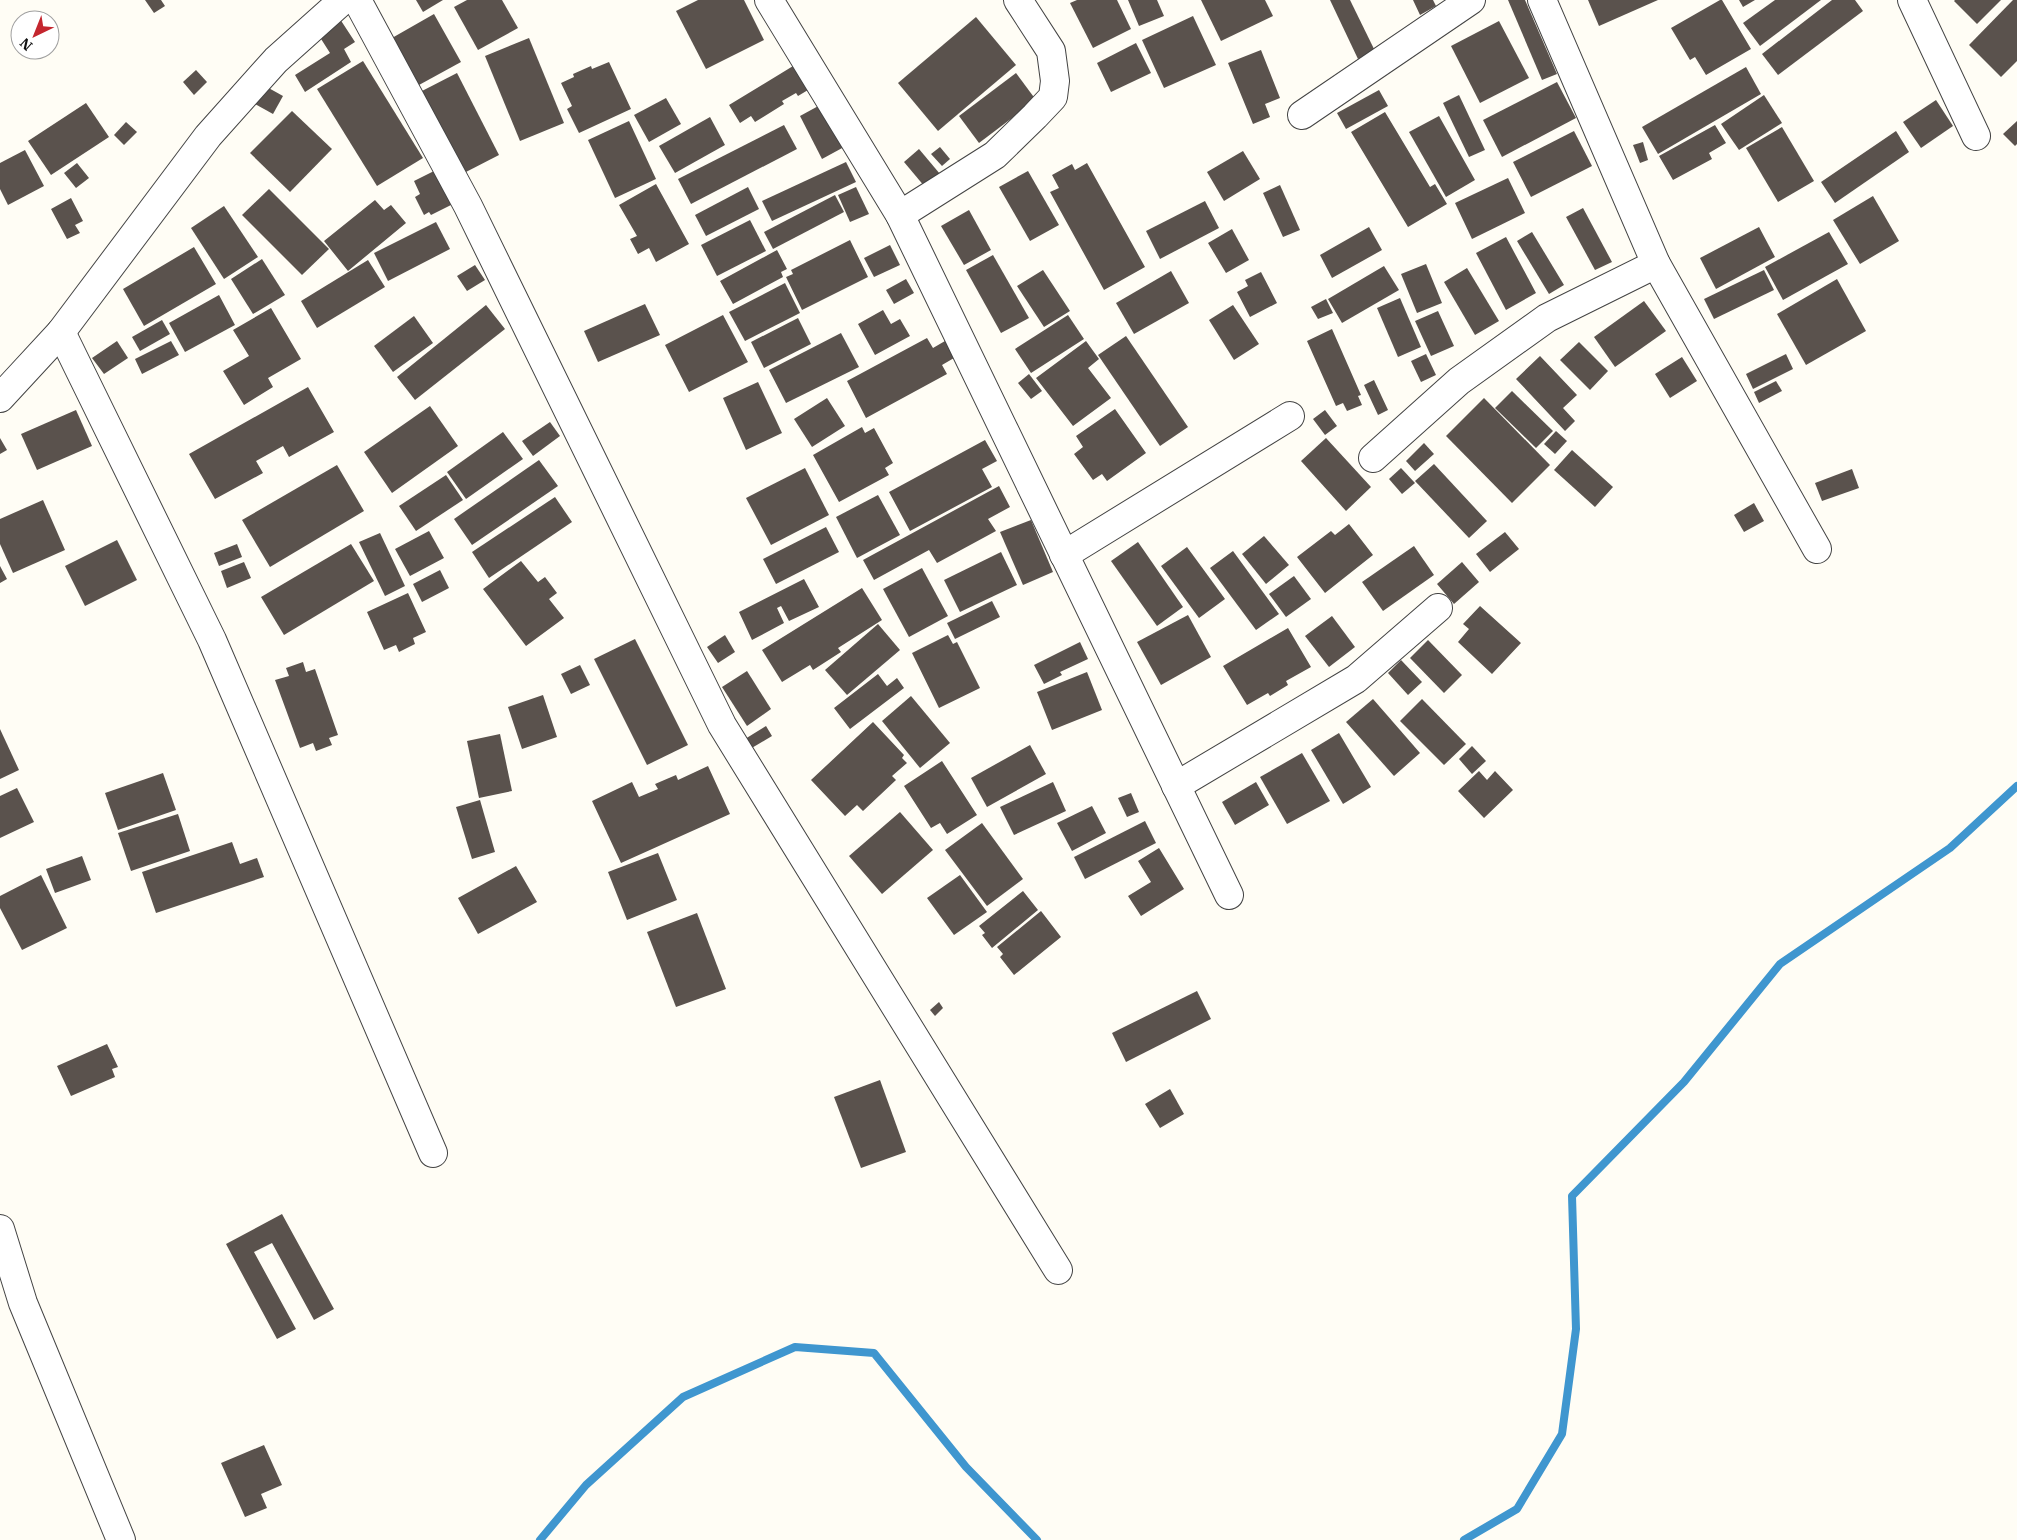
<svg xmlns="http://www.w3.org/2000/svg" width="2017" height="1540" font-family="'IBM Plex Serif',serif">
	<rect width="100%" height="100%" fill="#fffdf5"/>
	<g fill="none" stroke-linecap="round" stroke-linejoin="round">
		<g stroke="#3f96cf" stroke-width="8">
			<path d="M540 1540 586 1485 683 1397 795 1347 874 1353 966 1467 1037 1540"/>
			<path d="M1464 1540 1517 1509 1562 1434 1576 1329 1572 1196 1684 1082 1780 964 1950 848 2017 786"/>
		</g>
	</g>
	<g fill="#5a524d">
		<path d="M145 0H161L165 6 154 13Z"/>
		<path d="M416 0H443L423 12Z"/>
		<path d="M467 0H502L518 28 478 50 454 7Z"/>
		<path d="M698 0H744L764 40 706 69 676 11Z"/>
		<path d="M1077 0H1117L1131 29 1093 48 1070 3Z"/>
		<path d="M1128 0H1157L1164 16 1139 26Z"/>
		<path d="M1201 0H1265L1273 16 1221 41Z"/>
		<path d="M1330 0H1350L1375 51 1358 59Z"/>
		<path d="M1413 0H1433L1436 6 1420 15Z"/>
		<path d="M1508 0H1525L1557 74 1542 80Z"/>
		<path d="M1588 0H1658L1599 26Z"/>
		<path d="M1720 0H1722L1751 49 1706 75 1695 57 1690 60 1671 28Z"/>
		<path d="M1739 0H1755L1743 7Z"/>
		<path d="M1775 0H1821L1760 46 1743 23Z"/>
		<path d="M1832 0H1855L1863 11 1778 75 1762 54Z"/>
		<path d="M1955 0H2001L1977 24 1954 1Z"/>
		<path d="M2013 0H2017V61L2001 77 1969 45Z"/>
		<path d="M434 14 461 62 419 85 392 38Z"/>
		<path d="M338 16 355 42 344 49 351 62 305 92 295 75 330 53 316 31Z"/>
		<path d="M1193 16 1216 65 1164 88 1142 40Z"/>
		<path d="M976 17 1016 65 938 131 898 83Z"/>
		<path d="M1499 21 1529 78 1480 103 1451 46Z"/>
		<path d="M529 38 564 123 520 141 485 56Z"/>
		<path d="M1136 43 1151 73 1111 92 1097 63Z"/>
		<path d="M1261 50 1280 98 1265 104 1270 117 1253 124 1228 63Z"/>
		<path d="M363 61 423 158 377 186 317 89Z"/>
		<path d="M609 62 631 109 579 133 567 109 572 106 561 83 574 77 573 74 591 66 592 69Z"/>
		<path d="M798 63 813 87 798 96 796 93 782 101 784 104 755 122 751 116 740 123 729 105Z"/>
		<path d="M1746 67 1761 94 1658 154 1642 127Z"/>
		<path d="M196 70 207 82 194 95 183 82Z"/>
		<path d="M457 73 499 155 464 173 422 91Z"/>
		<path d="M1016 73 1036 100 979 143 959 116Z"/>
		<path d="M1557 82 1576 118 1502 157 1483 120Z"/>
		<path d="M265 86 283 96 273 114 255 104Z"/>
		<path d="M1379 90 1388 106 1346 129 1337 113Z"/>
		<path d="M1459 95 1485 150 1469 157 1443 103Z"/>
		<path d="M1764 95 1782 123 1739 150 1721 124Z"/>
		<path d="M666 98 681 124 649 142 634 115Z"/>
		<path d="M1936 100 1953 126 1921 148 1903 122Z"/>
		<path d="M86 103 109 137 51 175 28 141Z"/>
		<path d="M822 104 844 147 822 159 800 116Z"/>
		<path d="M292 111 332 149 290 192 250 153Z"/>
		<path d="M1385 112 1430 187 1435 184 1447 204 1408 227 1351 132Z"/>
		<path d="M1439 116 1475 180 1446 197 1409 132Z"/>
		<path d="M710 117 725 145 675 173 659 146Z"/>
		<path d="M629 121 656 179 615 198 588 140Z"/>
		<path d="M2017 121V144L2015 146 2003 134Z"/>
		<path d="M126 122 137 132 124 145 114 135Z"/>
		<path d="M784 125 797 149 691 204 678 179Z"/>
		<path d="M1715 125 1726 143 1709 153 1712 159 1673 180 1659 156Z"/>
		<path d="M1782 127 1814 181 1778 202 1746 148Z"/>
		<path d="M1574 131 1592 166 1531 197 1513 162Z"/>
		<path d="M1896 131 1909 152 1835 203 1821 182Z"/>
		<path d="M1643 142 1648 160 1640 163 1633 145Z"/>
		<path d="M940 147 950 159 942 166 931 154Z"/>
		<path d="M919 149 940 174 925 187 904 162Z"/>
		<path d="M25 150 44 186 8 205 0 189V163Z"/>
		<path d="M1243 151 1260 179 1224 201 1207 172Z"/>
		<path d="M846 162 856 182 772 221 762 201Z"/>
		<path d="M77 163 89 178 76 188 64 173Z"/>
		<path d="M1087 163 1145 267 1104 290 1050 192 1059 188 1052 175 1072 164 1075 170Z"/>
		<path d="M438 169 455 203 431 215 429 212 424 215 415 197 420 194 414 181Z"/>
		<path d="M1028 171 1059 225 1030 241 999 187Z"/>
		<path d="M1508 178 1525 213 1472 239 1455 203Z"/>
		<path d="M656 184 689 244 656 262 649 248 638 254 630 239 637 236 619 205Z"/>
		<path d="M1280 185 1300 230 1283 237 1263 193Z"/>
		<path d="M748 187 759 209 706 236 695 215Z"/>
		<path d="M856 187 869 214 850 222 838 195Z"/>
		<path d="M269 189 329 249 302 275 242 215Z"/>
		<path d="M835 195 844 212 773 249 764 232Z"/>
		<path d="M1873 196 1899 241 1860 264 1833 220Z"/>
		<path d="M71 198 83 221 75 225 80 233 67 239 51 209Z"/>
		<path d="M375 200 384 210 391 205 406 223 348 271 324 241Z"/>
		<path d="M1205 201 1219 228 1160 259 1146 231Z"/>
		<path d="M224 206 258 257 224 279 191 228Z"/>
		<path d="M1583 208 1612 262 1595 270 1566 217Z"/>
		<path d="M969 210 991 250 964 265 941 226Z"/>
		<path d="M750 220 766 251 717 276 701 245Z"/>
		<path d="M436 222 450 249 388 281 374 253Z"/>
		<path d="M1369 227 1382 250 1332 278 1320 255Z"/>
		<path d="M1759 227 1775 257 1716 289 1700 258Z"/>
		<path d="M1232 229 1249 260 1226 273 1208 243Z"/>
		<path d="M1532 232 1564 285 1549 294 1517 241Z"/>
		<path d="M1829 232 1848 264 1783 300 1765 267Z"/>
		<path d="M1506 237 1536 293 1506 310 1476 253Z"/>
		<path d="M850 240 868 277 802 310 786 277 793 274 791 270Z"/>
		<path d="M890 245 900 265 874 277 864 258Z"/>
		<path d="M194 247 216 284 144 326 123 289Z"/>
		<path d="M777 250 787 269 781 272 783 277 733 304 720 281Z"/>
		<path d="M993 255 1029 318 1001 333 966 270Z"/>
		<path d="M262 259 285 295 253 314 231 279Z"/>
		<path d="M368 260 385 287 317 328 301 301Z"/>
		<path d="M1426 264 1442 303 1417 313 1401 274Z"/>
		<path d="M475 265 485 280 467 291 457 276Z"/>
		<path d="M1384 266 1399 290 1342 323 1328 299Z"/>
		<path d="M1467 268 1499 321 1475 335 1444 282Z"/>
		<path d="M1043 270 1070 311 1044 327 1017 286Z"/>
		<path d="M1764 270 1774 290 1714 319 1704 299Z"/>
		<path d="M1171 271 1189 303 1134 334 1116 303Z"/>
		<path d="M1261 272 1277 303 1250 317 1237 292 1248 286 1245 280Z"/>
		<path d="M906 279 914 293 894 304 886 290Z"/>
		<path d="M1837 279 1866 331 1806 365 1777 314Z"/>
		<path d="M785 283 800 313 745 341 729 312Z"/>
		<path d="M219 295 235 325 185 352 169 323Z"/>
		<path d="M1400 298 1421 347 1398 357 1377 308Z"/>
		<path d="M1326 299 1333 313 1318 319 1311 307Z"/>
		<path d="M1644 301 1666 331 1615 367 1594 337Z"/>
		<path d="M645 304 660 335 598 362 584 331Z"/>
		<path d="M486 305 505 329 415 400 397 377Z"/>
		<path d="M1233 305 1259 344 1234 360 1209 320Z"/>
		<path d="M271 308 301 359 268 378 273 387 244 405 223 371 249 356 233 330Z"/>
		<path d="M883 310 891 324 900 319 910 336 875 355 858 324Z"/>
		<path d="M1438 311 1454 346 1431 356 1415 321Z"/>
		<path d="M723 315 748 362 689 392 665 345Z"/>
		<path d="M1068 315 1084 339 1031 373 1015 349Z"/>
		<path d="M414 316 433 343 393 372 374 346Z"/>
		<path d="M798 318 811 344 764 368 751 342Z"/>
		<path d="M162 320 170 334 140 351 132 337Z"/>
		<path d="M1332 329 1361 395 1358 396 1362 405 1347 411 1343 403 1336 406 1307 341Z"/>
		<path d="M841 333 859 367 786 403 769 370Z"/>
		<path d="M1126 336 1188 427 1160 446 1098 355Z"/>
		<path d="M927 338 933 348 945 341 954 358 942 365 947 374 866 418 847 381Z"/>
		<path d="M117 341 128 358 104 374 92 358Z"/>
		<path d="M171 341 179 355 142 374 135 359Z"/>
		<path d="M1086 341 1099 359 1088 368 1111 398 1073 426 1036 378Z"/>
		<path d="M1579 342 1608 371 1590 390 1560 360Z"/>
		<path d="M1426 354 1436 375 1421 382 1411 361Z"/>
		<path d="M1786 354 1793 369 1753 389 1746 374Z"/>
		<path d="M1540 356 1577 395 1563 408 1575 421 1565 431 1516 379Z"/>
		<path d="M1682 357 1697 381 1670 398 1655 374Z"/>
		<path d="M1029 374 1042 391 1031 399 1018 383Z"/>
		<path d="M1374 380 1388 410 1378 415 1364 385Z"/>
		<path d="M1776 381 1782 391 1759 403 1754 392Z"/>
		<path d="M758 382 782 433 746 450 723 398Z"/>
		<path d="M308 387 334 432 289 457 283 446 256 461 263 473 215 499 189 454Z"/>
		<path d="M1512 391 1553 431 1536 448 1495 408Z"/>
		<path d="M827 398 845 426 812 447 794 419Z"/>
		<path d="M1484 398 1550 465 1512 503 1446 436Z"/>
		<path d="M430 406 458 446 392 493 364 452Z"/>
		<path d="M1115 409 1146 453 1107 481 1102 474 1093 480 1074 454 1083 447 1076 436Z"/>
		<path d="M76 410 92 446 37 470 21 434Z"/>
		<path d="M1325 410 1337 426 1325 435 1313 419Z"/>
		<path d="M550 422 560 436 533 456 522 441Z"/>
		<path d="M862 427 865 433 874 428 893 463 885 468 889 475 839 502 813 455Z"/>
		<path d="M1556 431 1567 441 1555 454 1544 444Z"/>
		<path d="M503 432 523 459 466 499 447 472Z"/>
		<path d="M0 438 7 450 0 454Z"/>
		<path d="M1326 438 1371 487 1346 511 1301 461Z"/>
		<path d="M985 440 997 461 982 469 992 487 910 531 889 492Z"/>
		<path d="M1424 443 1434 454 1415 471 1406 461Z"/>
		<path d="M1572 450 1613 487 1595 507 1554 470Z"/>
		<path d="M539 460 558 486 472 545 454 519Z"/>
		<path d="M1434 464 1487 521 1469 538 1415 481Z"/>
		<path d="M337 465 364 511 270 567 242 520Z"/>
		<path d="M805 468 829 515 771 545 746 498Z"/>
		<path d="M1401 468 1415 483 1402 494 1389 479Z"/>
		<path d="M1852 469 1859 488 1822 501 1815 483Z"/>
		<path d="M446 475 463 500 416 531 399 506Z"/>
		<path d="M999 486 1010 507 988 519 996 531 937 563 929 550 874 580 863 560Z"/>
		<path d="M878 495 900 535 857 558 836 517Z"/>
		<path d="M555 497 572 522 489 578 472 552Z"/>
		<path d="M43 500 65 550 13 573 0 544V519Z"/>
		<path d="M1754 503 1764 521 1744 532 1734 515Z"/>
		<path d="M1031 520 1053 572 1023 585 1000 532Z"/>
		<path d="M1349 524 1373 555 1325 593 1297 557 1331 531 1335 535Z"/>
		<path d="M826 527 839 552 776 584 763 559Z"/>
		<path d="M429 531 444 558 410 576 395 549Z"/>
		<path d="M1505 532 1519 549 1490 572 1476 554Z"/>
		<path d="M380 533 405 586 385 596 359 542Z"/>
		<path d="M1264 536 1289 565 1266 584 1242 554Z"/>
		<path d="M117 540 137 580 85 606 65 566Z"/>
		<path d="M1138 542 1183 607 1157 626 1111 561Z"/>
		<path d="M237 544 242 557 219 566 214 553Z"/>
		<path d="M351 544 374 581 284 635 261 597Z"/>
		<path d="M1414 546 1434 575 1383 611 1362 582Z"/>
		<path d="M1187 547 1225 599 1199 618 1161 566Z"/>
		<path d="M1233 551 1279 614 1256 630 1210 568Z"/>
		<path d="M1001 552 1017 585 960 612 944 580Z"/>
		<path d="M521 561 538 582 545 577 557 593 549 599 564 618 526 646 483 589Z"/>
		<path d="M244 562 251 578 227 588 221 571Z"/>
		<path d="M1462 562 1479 582 1454 604 1437 584Z"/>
		<path d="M0 566 7 579 0 583Z"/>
		<path d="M922 568 948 616 909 637 883 589Z"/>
		<path d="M440 570 449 588 422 602 413 584Z"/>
		<path d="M1294 576 1311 599 1286 617 1269 594Z"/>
		<path d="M804 579 819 607 789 621 781 606 777 608 784 623 752 640 739 612Z"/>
		<path d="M862 588 882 620 838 648 841 652 813 670 810 665 782 682 762 650Z"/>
		<path d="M408 593 426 632 413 638 415 644 399 652 396 645 384 650 367 612Z"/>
		<path d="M992 601 1000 617 955 639 947 623Z"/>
		<path d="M1480 606 1521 643 1492 674 1458 642 1469 629 1463 624Z"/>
		<path d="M1188 615 1211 657 1161 685 1137 642Z"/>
		<path d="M1332 616 1355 647 1329 667 1305 636Z"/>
		<path d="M878 624 900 650 847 695 825 670Z"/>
		<path d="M1288 628 1311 667 1286 681 1288 685 1270 696 1268 693 1247 705 1223 666Z"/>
		<path d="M725 635 735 652 718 663 707 647Z"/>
		<path d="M948 635 953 644 957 642 980 688 939 708 912 653Z"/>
		<path d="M635 639 688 745 647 765 594 659Z"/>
		<path d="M1428 640 1462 675 1444 693 1410 658Z"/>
		<path d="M1080 642 1088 659 1060 672 1062 675 1044 684 1034 665Z"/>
		<path d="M1401 660 1422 682 1408 695 1388 673Z"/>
		<path d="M303 662 306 672 315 669 338 735 329 738 332 745 316 751 313 743 300 748 275 680 289 676 286 668Z"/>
		<path d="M580 665 590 685 571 694 561 674Z"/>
		<path d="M747 671 771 709 747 726 722 687Z"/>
		<path d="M1087 672 1102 710 1052 730 1037 692Z"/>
		<path d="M878 674 887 686 897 678 904 688 850 729 834 708Z"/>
		<path d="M543 695 557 737 522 749 508 707Z"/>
		<path d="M911 696 950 743 920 768 882 721Z"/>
		<path d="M1373 699 1420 753 1394 776 1346 722Z"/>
		<path d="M1422 699 1466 744 1444 765 1400 721Z"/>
		<path d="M873 722 904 755 902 758 907 763 892 776 896 780 863 811 857 805 845 816 811 780Z"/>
		<path d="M766 726 772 736 750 749 745 739Z"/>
		<path d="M0 729 19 770 0 779Z"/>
		<path d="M1339 733 1371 787 1343 804 1311 750Z"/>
		<path d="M500 734 512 791 479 798 467 741Z"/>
		<path d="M1030 745 1046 774 987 807 971 778Z"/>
		<path d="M1472 746 1486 761 1472 774 1459 759Z"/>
		<path d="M1302 753 1330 801 1287 824 1260 777Z"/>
		<path d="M942 761 977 815 947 834 940 823 931 828 904 786Z"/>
		<path d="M708 766 730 814 621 863 592 801 632 782 639 797 658 789 655 784 676 775 678 780Z"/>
		<path d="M1479 771 1487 780 1495 771 1513 790 1484 818 1458 791Z"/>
		<path d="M163 773 176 810 118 830 105 793Z"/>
		<path d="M1053 782 1066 811 1014 835 1000 807Z"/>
		<path d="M1256 782 1269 805 1235 825 1222 802Z"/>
		<path d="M17 788 34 822 0 838V796Z"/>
		<path d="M1131 793 1139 812 1127 817 1118 798Z"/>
		<path d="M480 800 495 852 472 859 456 807Z"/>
		<path d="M1092 806 1106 833 1072 851 1057 823Z"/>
		<path d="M900 812 933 850 882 894 849 856Z"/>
		<path d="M178 814 190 851 131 871 118 833Z"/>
		<path d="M1145 821 1156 843 1085 879 1074 857Z"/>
		<path d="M982 823 1023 879 987 906 945 850Z"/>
		<path d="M232 842 240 864 257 858 264 877 156 913 142 872Z"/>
		<path d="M1159 848 1184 889 1141 916 1128 896 1151 882 1138 861Z"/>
		<path d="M658 853 677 900 627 920 608 872Z"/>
		<path d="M82 856 91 880 55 893 46 869Z"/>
		<path d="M516 866 537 902 478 934 458 898Z"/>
		<path d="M41 875 67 928 22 950 0 908V896Z"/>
		<path d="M960 875 987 912 954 935 927 898Z"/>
		<path d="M1023 891 1038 910 992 948 982 935 985 933 979 926Z"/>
		<path d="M1041 911 1061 937 1014 975 1000 957 1003 954 997 947Z"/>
		<path d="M697 913 726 989 676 1007 647 932Z"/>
		<path d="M1197 991 1211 1019 1126 1062 1112 1033Z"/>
		<path d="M939 1002 943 1008 935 1016 930 1010Z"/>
		<path d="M107 1044 118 1067 112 1069 115 1077 71 1096 57 1066Z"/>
		<path d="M880 1080 906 1152 861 1168 834 1097Z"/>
		<path d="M1170 1089 1184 1114 1160 1128 1145 1104Z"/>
		<path d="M282 1214 334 1309 314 1320 272 1243 254 1252 296 1329 277 1339 226 1244Z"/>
		<path d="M264 1445 282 1485 261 1494 267 1508 245 1517 221 1463Z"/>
	</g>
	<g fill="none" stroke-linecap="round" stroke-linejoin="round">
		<g stroke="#444" stroke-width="30">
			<g id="minor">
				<path d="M357 0 468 206 722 725 1058 1270"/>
				<path d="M769 0 900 215 1229 895"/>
				<path d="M1542 0 1656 264 1817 549"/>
				<path d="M1912 0 1976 136"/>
				<path d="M1302 115 1471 0"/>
				<path d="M900 215 995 155 1035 116 1053 97 1055 81 1051 51 1018 0"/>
				<path d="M61 332 212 640 433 1153"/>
				<path d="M0 398 61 332 208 136 276 60 343 0"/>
				<path d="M1373 458 1459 381 1547 318 1656 264"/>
				<path d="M1064 555 1290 416"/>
				<path d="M1176 786 1356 679 1438 608"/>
				<path d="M0 1229 23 1303 121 1540"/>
			</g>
		</g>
		<use href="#minor" stroke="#fff" stroke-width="28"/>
	</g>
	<g transform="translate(35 35) rotate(223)"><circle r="24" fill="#ffffff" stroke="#a0a0a0"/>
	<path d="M0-4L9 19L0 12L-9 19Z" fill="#c4262e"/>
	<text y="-8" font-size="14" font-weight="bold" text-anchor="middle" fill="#111111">N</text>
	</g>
</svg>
